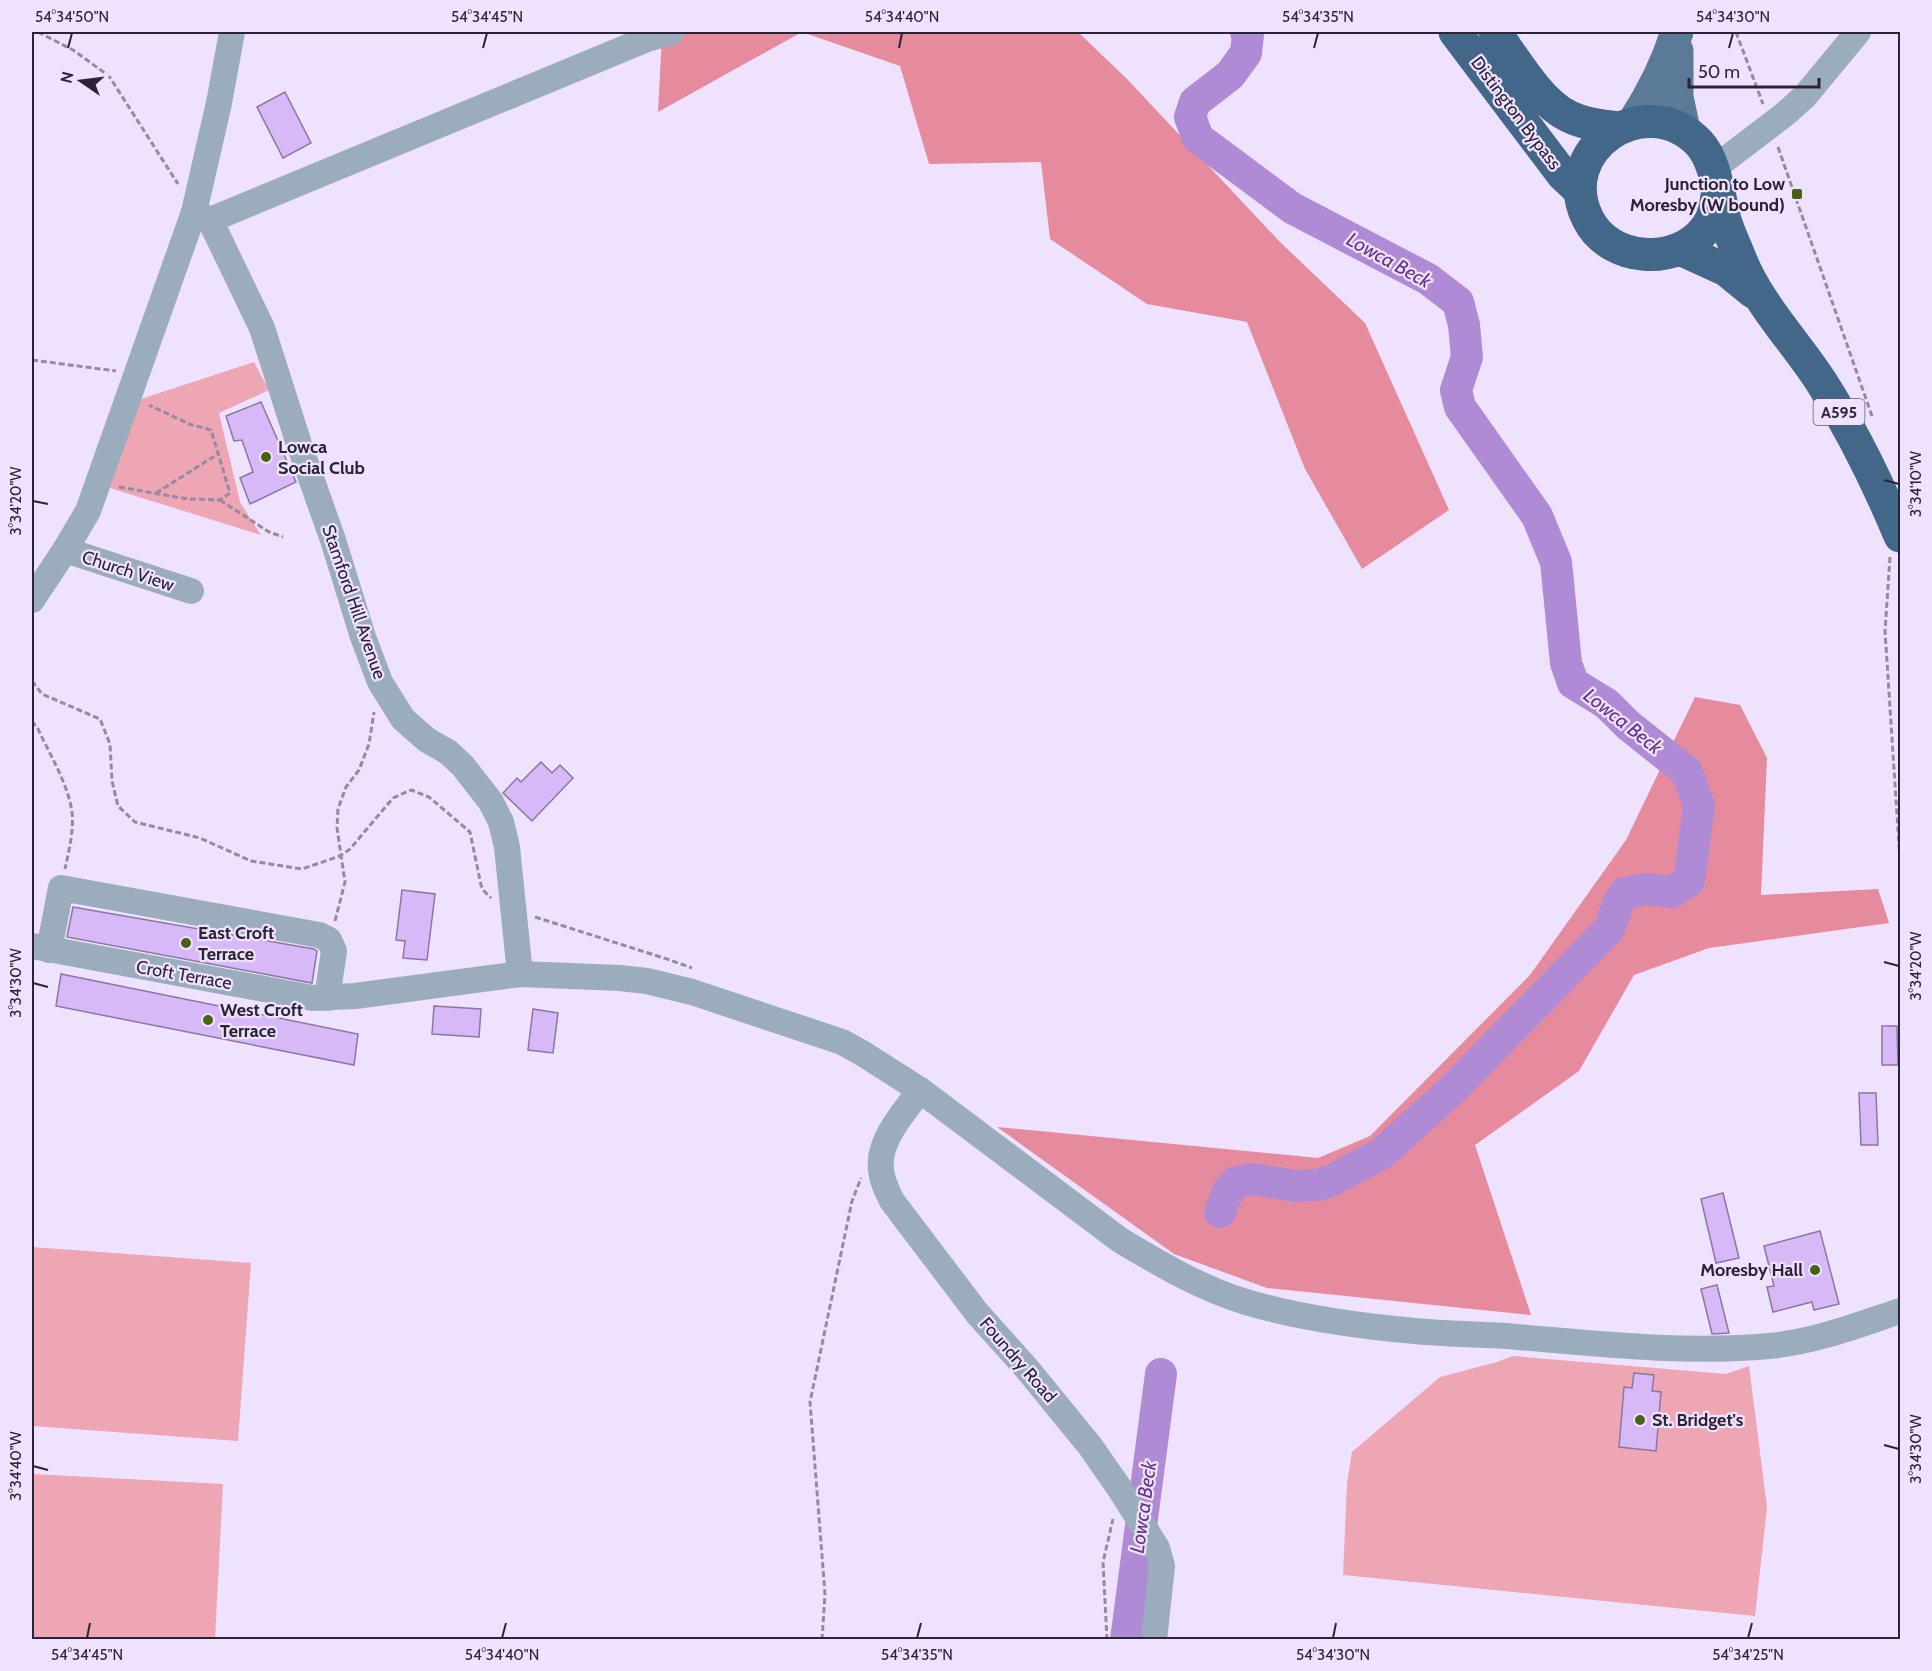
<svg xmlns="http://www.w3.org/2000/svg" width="1932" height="1671" font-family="Cabin,sans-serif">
	<rect width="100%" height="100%" fill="#efe2ff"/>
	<g fill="#efa6b4">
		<path d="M254 362 269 390 219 413 240 502 261 535 110 488 138 400Z"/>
		<path d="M32 1247 251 1263 238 1441 32 1426Z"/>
		<path d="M1513 1356 1726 1374 1749 1366 1767 1507 1755 1616 1343 1575 1347 1483 1352 1452 1440 1377 1497 1362Z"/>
		<path d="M32 1474 223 1484 215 1639H32Z"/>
	</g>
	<g fill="#e68b9e">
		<path d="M668 32H1078L1127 79 1280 242 1365 323 1449 510 1362 569 1305 469 1247 322 1147 304 1050 239 1041 162 929 164 900 66 802 32 658 112 662 35Z"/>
		<path d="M1695 697 1740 705 1767 758 1761 895 1878 889 1889 923 1709 948 1634 975 1579 1071 1475 1145 1531 1315 1267 1288 1174 1254 997 1127 1318 1158 1370 1136 1530 975 1626 840Z"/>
	</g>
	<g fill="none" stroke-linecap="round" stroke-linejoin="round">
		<g stroke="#b08bd5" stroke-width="32">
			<path d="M1220 1212 1228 1191 1236 1182 1253 1179 1295 1186 1319 1185 1332 1180 1381 1154 1453 1089 1609 929 1619 902 1625 893 1645 889 1672 892 1689 881 1699 806 1687 772 1628 725 1607 704 1573 683 1566 663 1556 562 1537 516 1460 407 1456 390 1467 357 1464 325 1458 302 1428 279 1292 208 1198 138 1190 117 1195 102 1230 75 1246 53 1248 34 1246 32"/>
			<path d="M1126 1640 1161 1374"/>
		</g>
	</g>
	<g fill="#d7b9f7" stroke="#8b76a1" stroke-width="1.5">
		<path d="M285 92 311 143 283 158 257 107Z"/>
		<path d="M261 402 296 482 250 504 240 478 253 472 242 440 234 441 226 416Z"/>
		<path d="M541 762 552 773 560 765 573 778 532 821 503 793 517 778 521 782Z"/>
		<path d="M402 890 435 894 427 960 403 958 405 941 396 940Z"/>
		<path d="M73 907 314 949 317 951 312 983 67 937Z"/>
		<path d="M61 974 358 1034 354 1065 56 1006Z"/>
		<path d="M434 1006 481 1009 479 1037 432 1034Z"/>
		<path d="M533 1009 558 1013 553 1053 528 1050Z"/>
		<path d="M1882 1026H1897L1898 1065H1882Z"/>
		<path d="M1859 1093H1876L1878 1145H1861Z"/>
		<path d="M1723 1193 1739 1258 1716 1263 1701 1199Z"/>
		<path d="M1820 1231 1839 1304 1814 1310 1812 1302 1773 1312 1767 1287 1774 1286 1764 1246Z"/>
		<path d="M1717 1285 1729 1333 1712 1334 1701 1289Z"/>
		<path d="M1634 1373 1654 1375 1652 1391 1661 1392 1656 1451 1619 1447 1624 1387 1632 1388Z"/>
	</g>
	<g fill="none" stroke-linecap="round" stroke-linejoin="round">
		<g stroke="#958aa1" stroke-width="3" stroke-dasharray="6 3" stroke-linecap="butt">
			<path d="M38 32 73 50 109 76 178 184"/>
			<path d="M1736 32 1763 104"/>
			<path d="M1778 147 1872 416"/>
			<path d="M32 360 116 371"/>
			<path d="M119 487 188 499 220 500 230 493 211 430 189 424 149 405"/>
			<path d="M156 493 218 454"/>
			<path d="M220 500 269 532 283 537"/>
			<path d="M1890 557 1885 631 1900 861"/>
			<path d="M32 681 42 694 100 719 110 744 112 781 118 806 135 822 200 838 251 861 302 869 340 856 350 849 393 798 411 790 429 797 470 832 481 885 484 891 491 898"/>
			<path d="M32 721 38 729C50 755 68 784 72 812 74 831 69 850 65 869"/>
			<path d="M535 917 667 959 692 968"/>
			<path d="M335 921 345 882 337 828 338 809 346 787 359 770 369 744 374 712"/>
			<path d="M822 1640 825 1594 810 1402 852 1201 861 1178"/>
			<path d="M1107 1640 1103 1562 1113 1519"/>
		</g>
		<g stroke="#9badbd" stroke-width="26">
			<path d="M1713 169 1785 114 1805 96 1858 32"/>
			<path d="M194 212 210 220 262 328 299 444 333 540 363 637 380 682 403 719 427 740 448 752 463 766 491 802 501 822 507 847 520 974"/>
			<path d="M210 220 647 39 671 32"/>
			<path d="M65 550 191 591"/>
			<path d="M32 600 65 550 88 511 194 212 219 103 232 32"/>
			<path d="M32 946 313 998 355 996 520 974 620 978 647 981 692 992 842 1042 862 1053 920 1090 1120 1240C1160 1264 1200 1288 1246 1302 1300 1318 1358 1326 1415 1331 1445 1334 1476 1334 1506 1336 1591 1343 1684 1354 1769 1346 1814 1342 1858 1325 1900 1311"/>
			<path d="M49 950 61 888 319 935 329 940 334 951 327 998"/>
			<path d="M920 1090C905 1112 877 1140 881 1170 882 1181 887 1191 892 1201L977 1313 1028 1370 1090 1446 1120 1489 1157 1548 1162 1566 1154 1640"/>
		</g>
		<g stroke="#5a7a97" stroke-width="33">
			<path d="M1677 51V97L1684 130"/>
			<path d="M1633 123C1652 94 1667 64 1677 32"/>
		</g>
		<g stroke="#426789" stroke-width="33">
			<path d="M1455 32 1563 175 1580 191"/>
			<path d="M1495 32C1514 58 1539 102 1568 116 1584 124 1601 126 1618 128"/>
			<path d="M1718 189C1716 203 1715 216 1706 228 1678 267 1609 262 1588 219 1553 150 1645 87 1699 143 1716 161 1719 197 1725 220 1729 233 1735 245 1740 258 1758 304 1795 341 1822 383 1853 432 1878 483 1900 536"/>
			<path d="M1680 249 1726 270 1753 292"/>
		</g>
	</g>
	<path fill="none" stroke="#2c2334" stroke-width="2" d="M68 48 72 33M483 48 487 33M899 48 902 33M1314 48 1318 33M1729 48 1733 33M1884 480 1899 484M33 501 48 504M1884 962 1899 966M33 983 48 987M1884 1445 1899 1449M33 1466 48 1470M87 1638 90 1623M502 1638 506 1623M917 1638 921 1623M1333 1638 1336 1623M1748 1638 1752 1623"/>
	<g fill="#476212" stroke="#efe2ff" stroke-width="2">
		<rect x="1791" y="188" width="12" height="12" rx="3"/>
		<circle cx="266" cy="457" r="6"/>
		<circle cx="186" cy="943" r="6"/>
		<circle cx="208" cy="1020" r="6"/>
		<circle cx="1815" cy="1270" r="6"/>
		<circle cx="1640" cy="1420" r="6"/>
	</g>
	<g text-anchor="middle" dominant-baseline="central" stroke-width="4.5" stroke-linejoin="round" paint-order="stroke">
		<rect fill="#efe2ff" stroke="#665c71" stroke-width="1.5" x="1813.5" y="399" width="51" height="26" rx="4.5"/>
		<g font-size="16" font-weight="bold" fill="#2c2334">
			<text x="1839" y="412">A595</text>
		</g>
		<g font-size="18" fill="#2c2334" stroke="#efe2ff">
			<text transform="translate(1516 113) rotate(53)">Distington Bypass</text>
			<text transform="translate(128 571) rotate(18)">Church View</text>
			<text transform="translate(354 602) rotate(71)">Stamford Hill Avenue</text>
			<text transform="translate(184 975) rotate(10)">Croft Terrace</text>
			<text transform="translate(1018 1360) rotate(49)">Foundry Road</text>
		</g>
		<g font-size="18" font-weight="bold" fill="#2c2334" stroke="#efe2ff" text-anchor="start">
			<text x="1785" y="184" text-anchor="end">Junction to Low<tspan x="1785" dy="21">Moresby (W bound)</tspan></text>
			<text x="278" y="447">Lowca<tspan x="278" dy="21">Social Club</tspan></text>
			<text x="198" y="933">East Croft<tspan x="198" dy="21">Terrace</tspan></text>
			<text x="220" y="1010">West Croft<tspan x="220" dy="21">Terrace</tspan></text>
			<text x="1803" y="1270" text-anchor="end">Moresby Hall</text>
			<text x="1652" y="1420">St. Bridget's</text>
		</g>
		<g font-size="20" font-style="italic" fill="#65358d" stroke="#efe2ff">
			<text transform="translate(1389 260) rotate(29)">Lowca Beck</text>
			<text transform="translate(1623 721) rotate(38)">Lowca Beck</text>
			<text transform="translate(1143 1507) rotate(-82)">Lowca Beck</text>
		</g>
	</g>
	<rect width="1932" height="1671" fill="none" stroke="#efe2ff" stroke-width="66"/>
	<g transform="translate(81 81) rotate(284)" stroke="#efe2ff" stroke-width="4.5" paint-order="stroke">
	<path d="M0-4.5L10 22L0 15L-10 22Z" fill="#2c2334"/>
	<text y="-9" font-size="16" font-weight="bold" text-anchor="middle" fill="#2c2334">N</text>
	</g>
	<path d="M1689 78v9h130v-9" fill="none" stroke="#2c2334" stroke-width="3"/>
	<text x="1698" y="78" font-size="18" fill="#2c2334" stroke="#efe2ff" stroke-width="4.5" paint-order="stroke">50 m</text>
	<rect x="33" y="33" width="1866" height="1605" fill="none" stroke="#2c2334" stroke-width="2"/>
	<g font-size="15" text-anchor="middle" fill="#2c2334">
		<text x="72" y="22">54°34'50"N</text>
		<text x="487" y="22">54°34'45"N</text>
		<text x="902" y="22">54°34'40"N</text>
		<text x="1318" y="22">54°34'35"N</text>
		<text x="1733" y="22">54°34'30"N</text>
		<text transform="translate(1916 484) rotate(-90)" y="5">3°34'10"W</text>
		<text transform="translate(16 501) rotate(-90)" y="5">3°34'20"W</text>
		<text transform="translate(1916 966) rotate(-90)" y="5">3°34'20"W</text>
		<text transform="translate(16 983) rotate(-90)" y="5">3°34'30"W</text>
		<text transform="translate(1916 1449) rotate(-90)" y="5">3°34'30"W</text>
		<text transform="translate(16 1466) rotate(-90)" y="5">3°34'40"W</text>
		<text x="87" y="1660">54°34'45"N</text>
		<text x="502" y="1660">54°34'40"N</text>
		<text x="917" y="1660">54°34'35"N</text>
		<text x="1333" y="1660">54°34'30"N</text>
		<text x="1748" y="1660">54°34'25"N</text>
	</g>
</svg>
